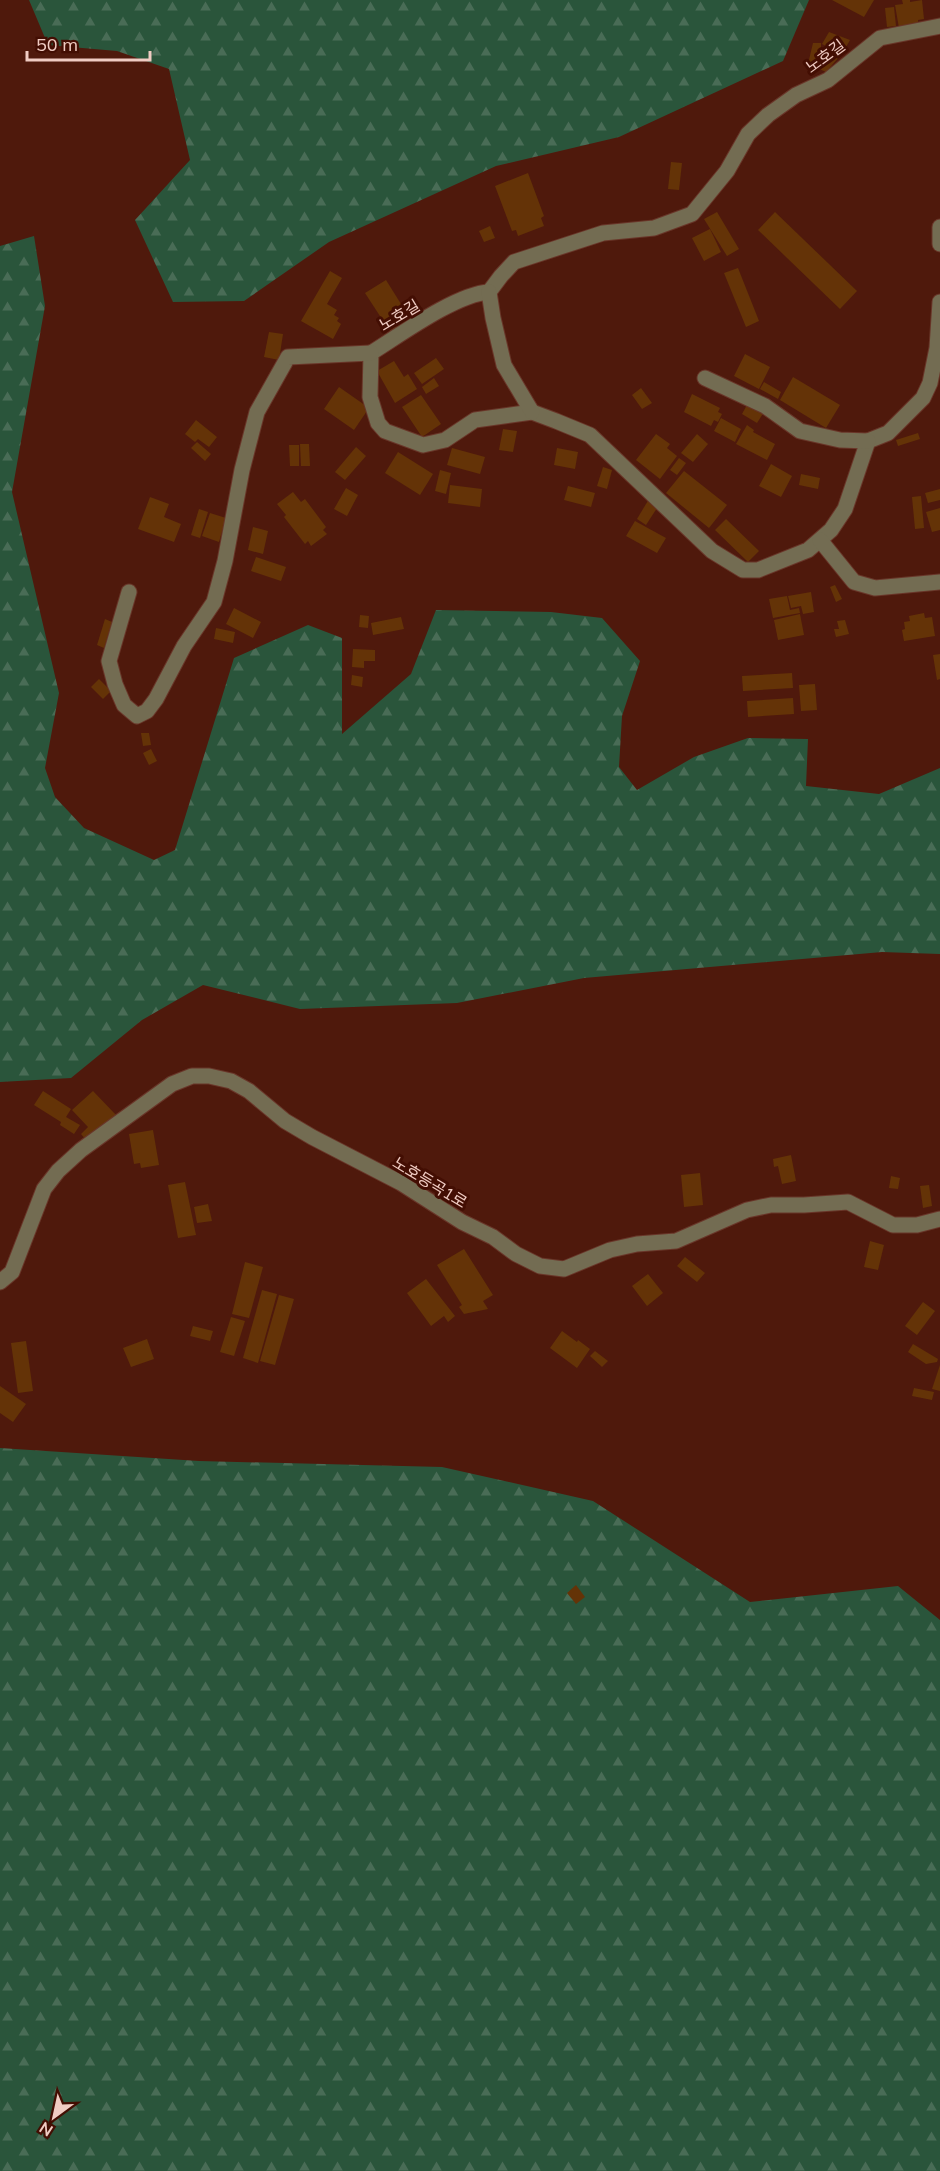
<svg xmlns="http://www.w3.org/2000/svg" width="940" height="2171" font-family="Mulish,'Noto Sans KR',sans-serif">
	<defs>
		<pattern id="forest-firs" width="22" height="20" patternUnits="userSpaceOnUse" patternTransform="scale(1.5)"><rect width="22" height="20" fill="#2a553b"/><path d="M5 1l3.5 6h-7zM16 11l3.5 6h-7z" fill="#496c56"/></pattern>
	</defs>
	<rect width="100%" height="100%" fill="#4f190c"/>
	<g fill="url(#forest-firs)">
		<path d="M29 0H809L783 61 619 137 496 166 329 242 244 301 173 302 135 220 190 160 169 69 117 51 48 45Z"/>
		<path d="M34 236 45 306 12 492 59 693 45 768 55 797 84 828 154 860 175 850 234 658 308 625 342 638V734L411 674 436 610 551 612 602 618 640 661 622 716 619 767 637 790 694 757 748 738 808 739 806 786 879 794 940 768V954L882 952 584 978 457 1003 300 1009 203 985 142 1020 71 1078 0 1082V246Z"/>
		<path d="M0 1448 199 1461 442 1467 593 1501 750 1602 898 1586 940 1620V2171H0Z"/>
	</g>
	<g fill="#643307">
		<path d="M832 0H874L864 17Z"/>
		<path d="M902 0H910V2L922 0 924 19 918 20V25L899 28 895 5 903 4Z"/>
		<path d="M894 7 896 26 887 27 885 8Z"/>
		<path d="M829 32 850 40 842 54 822 44Z"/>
		<path d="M813 43H821V47L839 57 826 72 808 64Z"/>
		<path d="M671 162 682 163 679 190 668 189Z"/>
		<path d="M528 173 544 216 541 218 544 226 518 236 516 230 512 231 495 186Z"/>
		<path d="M717 212 739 249 727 256 704 219Z"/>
		<path d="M775 212 857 291 840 309 758 230Z"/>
		<path d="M490 226 495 238 484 242 479 231Z"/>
		<path d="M710 229 721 252 704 261 692 238Z"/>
		<path d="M738 268 759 321 746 327 724 273Z"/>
		<path d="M330 271 342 278 327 304 337 310 334 315 339 318 337 321 341 324 333 339 301 321Z"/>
		<path d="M386 280 411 320 391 333 365 293Z"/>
		<path d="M269 332 283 334 279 360 264 357Z"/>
		<path d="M745 354 770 367 759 389 734 376Z"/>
		<path d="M436 358 444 369 422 384 414 373Z"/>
		<path d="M394 361 404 377 408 374 417 389 395 403 377 371Z"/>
		<path d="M793 377 840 405 826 428 780 400Z"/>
		<path d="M434 378 439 386 426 394 422 387Z"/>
		<path d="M764 382 781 392 778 399 760 389Z"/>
		<path d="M339 387 369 408 354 430 324 409Z"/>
		<path d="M641 388 652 403 642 409 632 395Z"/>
		<path d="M692 394 720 408 718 412 722 414 718 422 714 420 711 426 684 412Z"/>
		<path d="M421 395 441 424 422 437 402 407Z"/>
		<path d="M748 403 764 412 757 423 742 414Z"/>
		<path d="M721 418 741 429 735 442 714 431Z"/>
		<path d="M196 420 217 437 209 447 198 439 195 442 185 434Z"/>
		<path d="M747 425 754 430 753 432 775 444 767 460 736 444Z"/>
		<path d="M503 429 517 431 513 452 499 450Z"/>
		<path d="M918 433 920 439 898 446 896 440Z"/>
		<path d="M656 434 670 444 667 448 677 456 660 479 636 460Z"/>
		<path d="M697 434 708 444 693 462 681 453Z"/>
		<path d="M197 442 211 454 205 461 191 448Z"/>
		<path d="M300 444H309L310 466H301Z"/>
		<path d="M289 445H299V466H290Z"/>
		<path d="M356 447 366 456 345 480 335 472Z"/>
		<path d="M452 448 485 457 480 474 447 465Z"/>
		<path d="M557 448 578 452 575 469 554 465Z"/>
		<path d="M398 452 433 474 420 495 385 473Z"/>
		<path d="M679 458 686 463 677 475 670 470Z"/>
		<path d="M771 464 792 476 781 497 759 486Z"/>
		<path d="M603 467 612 470 607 489 597 486Z"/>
		<path d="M440 470 451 473 446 494 435 491Z"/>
		<path d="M684 471 727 505 709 528 666 493Z"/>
		<path d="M801 474 820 478 818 489 799 485Z"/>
		<path d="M450 485 482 489 480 507 448 503Z"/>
		<path d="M568 486 595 493 591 507 564 500Z"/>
		<path d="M346 488 358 495 347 516 334 509Z"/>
		<path d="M940 489V500L928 503 925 493Z"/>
		<path d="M293 492 301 502 305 499 326 527 323 530 327 534 311 546 308 541 305 544 284 517 286 515 277 504Z"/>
		<path d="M921 496 924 528 915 529 912 497Z"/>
		<path d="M150 497 169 504 164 517 181 524 174 542 138 529Z"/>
		<path d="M649 499 659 505 646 525 637 519Z"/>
		<path d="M940 508V530L932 532 926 512Z"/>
		<path d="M199 509 208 512 200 538 191 535Z"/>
		<path d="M210 513 226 518 219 542 202 536Z"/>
		<path d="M726 519 759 551 748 562 715 530Z"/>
		<path d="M635 521 666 538 657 553 626 536Z"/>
		<path d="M253 527 268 531 263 554 248 550Z"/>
		<path d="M256 557 286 567 281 581 251 571Z"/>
		<path d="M835 585 842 599 836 602 830 587Z"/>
		<path d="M811 592 814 612 803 614 801 606 791 608 788 596Z"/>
		<path d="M787 596 790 610 799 608 800 613 773 618 769 599Z"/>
		<path d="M234 608 261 622 253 638 226 624Z"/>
		<path d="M924 613 925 618 932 617 935 636 904 641 902 630 905 629 904 622 910 621 909 616Z"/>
		<path d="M800 614 804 635 778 640 774 620Z"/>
		<path d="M360 615 369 616 368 628 359 627Z"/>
		<path d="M401 617 404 629 373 635 371 623Z"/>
		<path d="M105 619 112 622 104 648 97 645Z"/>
		<path d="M845 620 849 634 836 637 834 629H839L837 621Z"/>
		<path d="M216 628 235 632 233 643 214 639Z"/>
		<path d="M353 649 375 650V661H364V668L352 667Z"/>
		<path d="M940 654V679L937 680 933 655Z"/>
		<path d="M792 673 793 688 743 691 742 676Z"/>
		<path d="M352 675 363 677 362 687 351 685Z"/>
		<path d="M99 679 111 691 103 699 91 687Z"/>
		<path d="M815 684 817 710 801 711 799 685Z"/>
		<path d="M793 698 794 714 748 717 747 701Z"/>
		<path d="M141 733H149L151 745 143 746Z"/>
		<path d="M151 749 157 761 149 765 143 753Z"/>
		<path d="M43 1091 71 1109 66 1117 80 1125 74 1134 60 1125 61 1122 34 1105Z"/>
		<path d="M93 1091 116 1115 87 1141 81 1134 88 1127 72 1110Z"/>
		<path d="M153 1130 159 1165 141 1168 140 1163 134 1164 129 1134Z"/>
		<path d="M791 1155 796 1181 782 1184 778 1166 774 1167 773 1159Z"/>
		<path d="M700 1173 703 1205 684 1207 681 1175Z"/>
		<path d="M891 1176 900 1178 898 1189 889 1188Z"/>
		<path d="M185 1182 196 1235 178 1238 168 1185Z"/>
		<path d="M929 1185 932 1206 923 1208 920 1186Z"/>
		<path d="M208 1204 212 1221 197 1223 194 1207Z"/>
		<path d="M870 1241 884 1245 878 1270 864 1267Z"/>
		<path d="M464 1249 493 1295 483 1301 488 1309 464 1314 459 1307 462 1305 437 1265Z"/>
		<path d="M685 1257 705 1273 697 1282 677 1266Z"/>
		<path d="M245 1262 263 1267 249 1318 232 1314Z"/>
		<path d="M648 1274 663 1293 647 1306 632 1286Z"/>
		<path d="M426 1279 455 1316 448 1322 444 1316 431 1326 407 1293Z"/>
		<path d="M262 1290 277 1294 258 1363 243 1358Z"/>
		<path d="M279 1295 294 1299 275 1365 260 1361Z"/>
		<path d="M923 1302 935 1311 917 1335 905 1326Z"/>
		<path d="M231 1317 245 1321 234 1356 220 1352Z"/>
		<path d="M193 1326 213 1331 210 1341 190 1336Z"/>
		<path d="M562 1331 577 1342 578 1340 590 1349 577 1368 550 1348Z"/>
		<path d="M147 1339 154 1359 131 1367 123 1348Z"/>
		<path d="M26 1341 33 1391 18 1393 11 1343Z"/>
		<path d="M913 1344 938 1359 937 1362 926 1364 908 1352Z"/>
		<path d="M595 1351 608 1361 602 1367 590 1356Z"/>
		<path d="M940 1365V1391L932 1389Z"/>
		<path d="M0 1386 26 1404 13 1422 0 1413Z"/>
		<path d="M914 1388 934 1392 932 1400 912 1396Z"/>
		<path d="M576 1585 585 1597 576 1604 567 1593Z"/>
	</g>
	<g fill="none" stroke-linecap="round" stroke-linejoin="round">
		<g stroke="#693629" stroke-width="17">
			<g id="minor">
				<path d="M940 227V244"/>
				<path d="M489 292C456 294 400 335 371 353L370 397 378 423 385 431 423 445 445 440 475 420 532 412 556 421 590 435 712 551 743 570H758L808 550 831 530 845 509 868 441 888 433 923 398 930 383 937 348 940 302"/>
				<path d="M489 292 501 276 514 262 603 233 654 228 692 214 727 171 748 134 768 115 796 95 828 80 880 38 940 26"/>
				<path d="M489 292 493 318 504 365 532 412"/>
				<path d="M705 378 765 406 800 431 840 440 868 441"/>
				<path d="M820 540 854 582 875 588 940 582"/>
				<path d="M129 592 109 661 115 684 124 705 137 716 147 711 156 699 184 646 214 602 225 561 242 470 257 412 288 357 371 353"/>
				<path d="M0 1282 12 1272 44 1189 58 1171 81 1150 172 1084 192 1076H209L231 1081 249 1091 285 1121 312 1137 401 1183 462 1222 493 1237 516 1254 540 1266 564 1269 610 1250 637 1244 676 1241 747 1210 771 1205H804L848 1202 893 1225H917L940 1219"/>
			</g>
		</g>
		<use href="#minor" stroke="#736c52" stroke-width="15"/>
	</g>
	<g text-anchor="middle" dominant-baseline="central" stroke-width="6" stroke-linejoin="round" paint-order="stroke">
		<g font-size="16" fill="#f0ccc3" stroke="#430e03">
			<text transform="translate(825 56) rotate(-36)">노호길</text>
			<text transform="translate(399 315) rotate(-31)">노호길</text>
			<text transform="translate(430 1182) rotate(31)">노호등곡1로</text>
		</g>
	</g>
	<g transform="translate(54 2117) rotate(213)" stroke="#430e03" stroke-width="4.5" paint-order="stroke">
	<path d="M0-4.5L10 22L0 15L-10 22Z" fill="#f0ccc3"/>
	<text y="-9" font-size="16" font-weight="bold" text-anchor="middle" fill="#f0ccc3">N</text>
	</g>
	<path d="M27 51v9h123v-9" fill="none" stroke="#f0ccc3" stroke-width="3"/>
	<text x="36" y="51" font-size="18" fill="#f0ccc3" stroke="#430e03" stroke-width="4.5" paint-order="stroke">50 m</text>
</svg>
